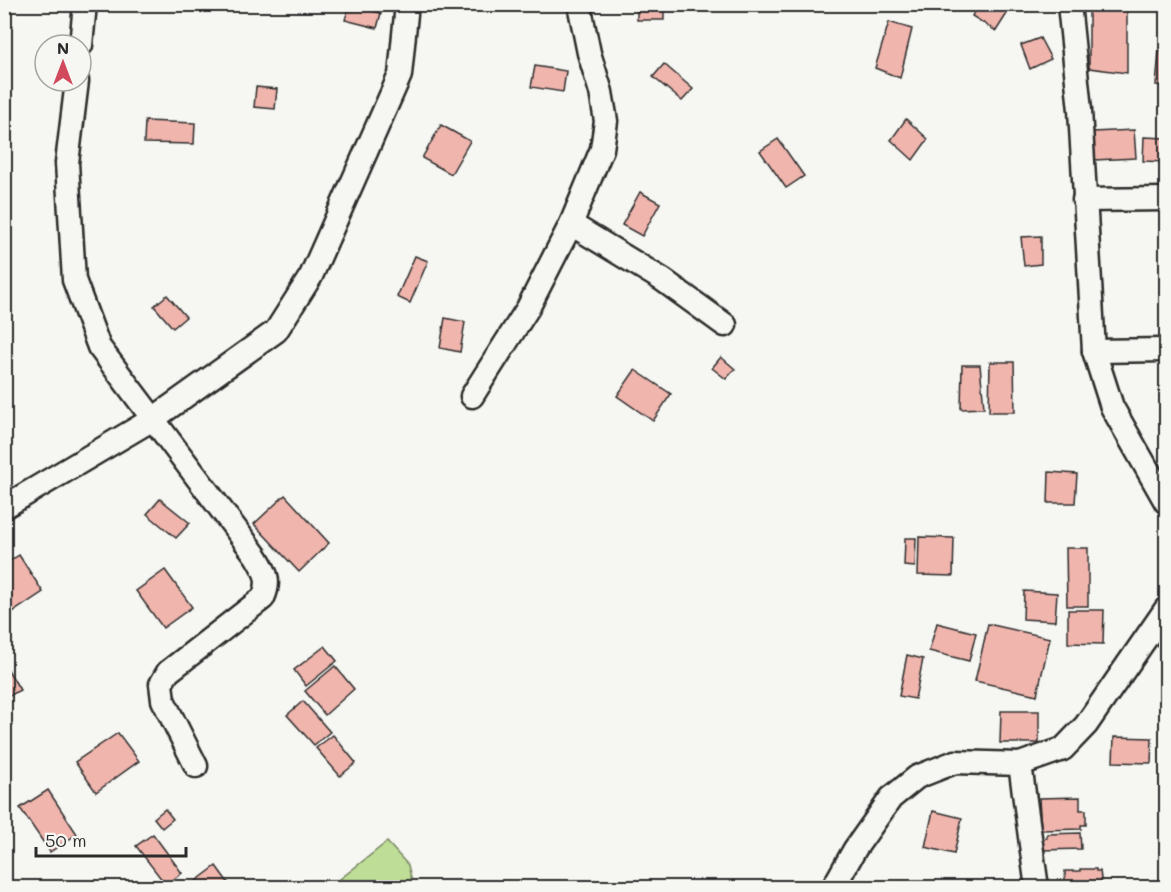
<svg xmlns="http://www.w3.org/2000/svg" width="1171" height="892" font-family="Mali,sans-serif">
	<rect width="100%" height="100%" fill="#f6f6f2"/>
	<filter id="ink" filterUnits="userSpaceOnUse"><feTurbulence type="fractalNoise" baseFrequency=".0167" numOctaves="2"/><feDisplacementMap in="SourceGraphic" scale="12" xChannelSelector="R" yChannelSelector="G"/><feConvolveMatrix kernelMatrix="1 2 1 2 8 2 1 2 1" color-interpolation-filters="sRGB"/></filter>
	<g filter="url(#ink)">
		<path fill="#bedd96" stroke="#748460" stroke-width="1.5" d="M387 842 408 865 413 887H330Z"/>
		<g fill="#f0b5ad" stroke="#2b2b2b" stroke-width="1.5">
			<rect x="637" y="4" width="27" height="16"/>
			<path d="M978 4H1005L1010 9 996 31 972 16Z"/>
			<path d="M1089 4H1127V73L1089 68Z"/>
			<path d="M349 6 381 13 377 28 345 20Z"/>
			<path d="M889 22 912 29 900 78 875 68Z"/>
			<path d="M1040 38 1051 59 1030 69 1021 45Z"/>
			<path d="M1159 51H1166V86L1156 85Z"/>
			<path d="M664 64 693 89 682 101 653 77Z"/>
			<path d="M535 66 566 71 563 92 531 87Z"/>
			<path d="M256 87 277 89 275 109 254 107Z"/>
			<path d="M906 119 928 139 913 160 891 140Z"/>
			<path d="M145 121 195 123 194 144 144 143Z"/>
			<path d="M441 125 470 141 451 174 422 158Z"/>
			<path d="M1134 130 1136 158 1094 160 1093 132Z"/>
			<path d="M1144 137 1166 138V162L1143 161Z"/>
			<path d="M778 139 804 176 786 188 760 151Z"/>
			<path d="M640 192 660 203 642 236 622 225Z"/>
			<path d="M1041 236V264L1024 266 1021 237Z"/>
			<path d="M415 256 428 261 410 303 397 297Z"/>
			<path d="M167 295 186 317 173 328 154 306Z"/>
			<path d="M445 318 465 322 460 352 440 348Z"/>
			<path d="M721 357 735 369 726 379 712 368Z"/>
			<path d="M990 362H1014L1015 412H989Z"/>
			<path d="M962 365H980L984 408 961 409Z"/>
			<path d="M635 370 671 394 653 421 617 396Z"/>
			<path d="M1049 472 1077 474 1075 503H1048Z"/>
			<path d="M285 495 329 543 299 572 254 524Z"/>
			<path d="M160 499 190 523 176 538 147 514Z"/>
			<path d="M919 537 954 538 953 576 918 575Z"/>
			<path d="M905 538H916L915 567 904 566Z"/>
			<path d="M1066 548H1088V606H1067Z"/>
			<path d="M19 555 43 592 4 618V565Z"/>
			<path d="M165 570 192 607 163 628 136 591Z"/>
			<path d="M1024 591 1057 593 1055 621 1023 619Z"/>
			<path d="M1068 610H1104L1103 644 1068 643Z"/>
			<path d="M937 623 976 633 969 661 929 651Z"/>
			<path d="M988 624 1050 638 1037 695 975 681Z"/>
			<path d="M325 646 337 661 306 686 294 670Z"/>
			<path d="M907 655 923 659 915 699 899 696Z"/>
			<path d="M4 663 20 690 4 699Z"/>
			<path d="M335 666 354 689 325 715 305 691Z"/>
			<path d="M303 701 330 732 314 745 287 715Z"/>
			<path d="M1001 711H1039V743H1000Z"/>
			<path d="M118 733 139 761 96 792 75 762Z"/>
			<path d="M333 735 356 763 340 776 316 748Z"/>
			<path d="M1114 737 1152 738 1151 763 1113 762Z"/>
			<path d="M48 790 77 834 50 852 20 808Z"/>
			<path d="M1080 797V810H1086V825H1081V829L1041 830 1039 798Z"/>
			<path d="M165 809 173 819 162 828 154 818Z"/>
			<path d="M933 811 962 818 954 854 925 847Z"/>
			<path d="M1080 833 1081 849 1042 850V839L1047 838V834Z"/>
			<path d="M153 834 182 873 166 885 136 846Z"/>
			<path d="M216 866 232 888H189L188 887Z"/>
			<path d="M1080 869H1096V871H1100L1102 886H1065V871H1080Z"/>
		</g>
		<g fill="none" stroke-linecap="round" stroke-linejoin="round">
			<g stroke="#2b2b2b" stroke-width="27">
				<g id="minor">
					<path d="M1069 4 1080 110 1094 351 1112 407 1166 502"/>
					<path d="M81 45 85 4"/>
					<path d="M77 81 67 163 74 280 99 347 256 556C266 573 271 580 263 598L168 672 161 684 163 700 196 766"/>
					<path d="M1084 200 1166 199"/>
					<path d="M571 224 663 280 725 325"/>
					<path d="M1094 351 1166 350"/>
					<path d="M472 396 528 308 571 224 602 149 606 121 601 92 589 53 579 4"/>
					<path d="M4 507 153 419 276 331 311 276 400 75 407 4"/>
					<path d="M1020 764 1037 888"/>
					<path d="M833 888 855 849 891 798 917 777 955 762 1020 764 1063 749 1086 725 1166 609"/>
				</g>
			</g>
			<use href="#minor" stroke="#f6f6f2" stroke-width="22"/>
		</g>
	</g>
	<rect width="1171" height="892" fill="none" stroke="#f6f6f2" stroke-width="24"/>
	<rect x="12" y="12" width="1147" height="868" fill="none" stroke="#2b2b2b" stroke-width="2" filter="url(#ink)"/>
	<g transform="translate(63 63)"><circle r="28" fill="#f6f6f2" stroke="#a5a5a2" stroke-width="1.5"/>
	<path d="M0-4.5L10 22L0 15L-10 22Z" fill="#d1495b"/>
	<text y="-9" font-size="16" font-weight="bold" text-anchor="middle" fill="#2b2b2b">N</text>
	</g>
	<path d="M36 847v9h150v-9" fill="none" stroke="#2b2b2b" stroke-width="3"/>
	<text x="45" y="847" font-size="18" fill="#2b2b2b" stroke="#f6f6f2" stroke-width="4.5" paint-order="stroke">50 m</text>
</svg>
